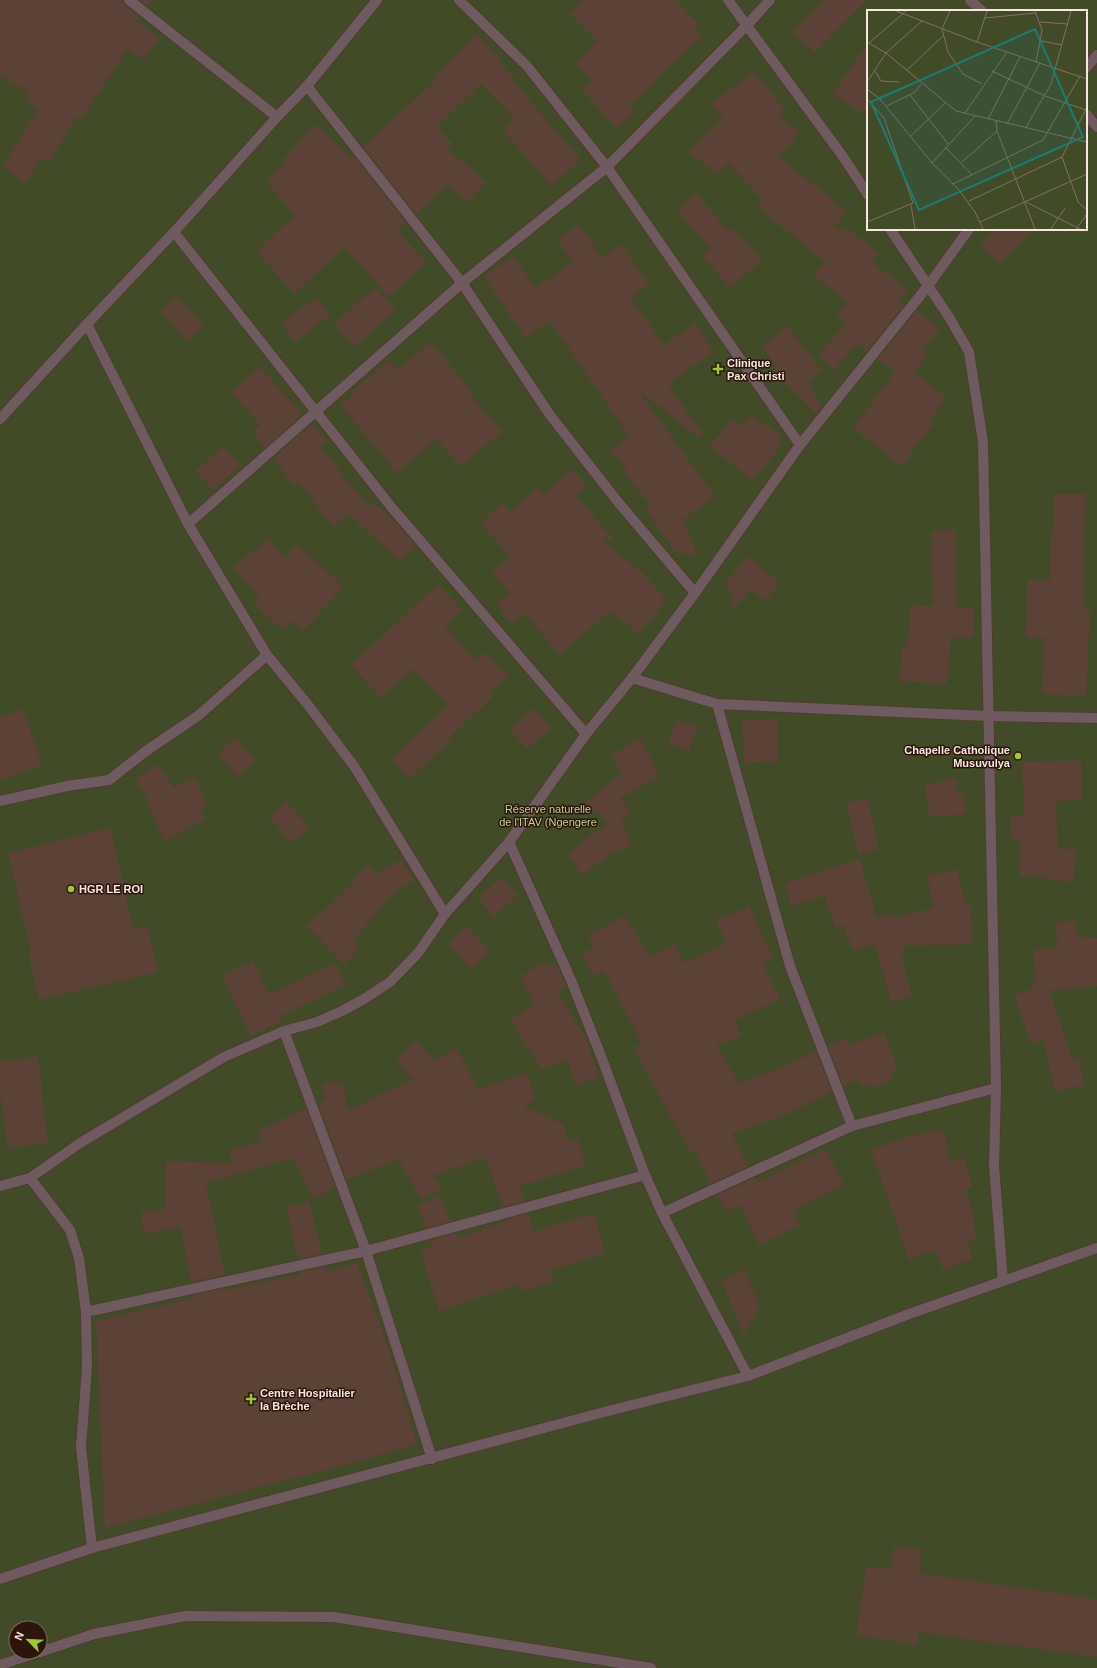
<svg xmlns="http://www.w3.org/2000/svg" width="1097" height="1668" font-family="Helvetica,sans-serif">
	<rect width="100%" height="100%" fill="#361f15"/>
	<path fill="#414b28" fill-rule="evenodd" d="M0 0H1097V1668H0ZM868 11H1086V229H868ZM16 1628H40V1652H16Z"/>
	<g fill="#5b4136">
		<path d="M0 0H123L125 5 140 17 136 21 160 37 144 60 128 49 81 119 77 117 49 163 41 158 26 183 2 168 38 109 24 100 30 92 0 76Z"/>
		<path d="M139 0H152L147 6Z"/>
		<path d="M583 0H676L700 25 695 29 702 37 654 81 656 82 630 106 635 112 617 129 582 90 592 81 574 64 597 41 570 14Z"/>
		<path d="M825 0H867L815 53 793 32Z"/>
		<path d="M477 34 500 58 498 61 514 77 512 80 581 160 552 186 503 130 515 119 481 84 437 127 453 144 447 149 486 182 468 202 448 185 416 214 363 147 438 78 435 76Z"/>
		<path d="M868 43V117L833 94Z"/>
		<path d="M754 71 785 111 779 115 800 132 779 157 847 211 833 229H848L878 253 872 262 908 289 900 300 905 304 867 351 858 344 834 370 818 355 846 324 836 313 848 303 813 275 824 261 757 207 763 201 729 163 716 174 688 151 723 119 711 104Z"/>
		<path d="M316 124 351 157 353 155 406 223 397 231 426 262 389 297 344 247 294 294 256 251 295 215 266 181 286 163 283 159Z"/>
		<path d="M696 193 729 231 733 228 762 260 730 288 701 255 710 248 677 210Z"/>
		<path d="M579 224 602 258 621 244 649 285 631 298 664 345 695 323 714 352 668 384 703 434 699 438 643 394 642 396 715 496 683 520 698 556 675 552 645 509 650 505 624 473 628 471 610 450 628 435 550 321 525 338 484 276 513 256 536 288 573 262 557 240Z"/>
		<path d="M995 229H1033L1001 264 980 245Z"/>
		<path d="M375 287 396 310 355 347 334 324Z"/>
		<path d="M176 296 204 326 187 341 160 311Z"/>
		<path d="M316 298 330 316 295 342 281 323Z"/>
		<path d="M916 311 941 328 923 348 928 354 915 373 947 398 929 421 933 424 902 466 853 428 895 372 878 359Z"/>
		<path d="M787 325 821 370 808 382 822 407 817 414 774 372 777 368 761 347Z"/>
		<path d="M431 342 473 392 470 394 502 432 461 467 436 439 397 473 340 405 352 396 350 393 389 360 398 370Z"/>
		<path d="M260 367 303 414 265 448 252 432 260 425 231 393Z"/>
		<path d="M752 415 782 435V444L753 481 709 446 733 419 739 425Z"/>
		<path d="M312 424 327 441 320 447 369 507 373 502 400 527 416 546 401 562 347 513 334 527 299 483 294 486 273 458Z"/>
		<path d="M223 446 241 465 213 490 195 471Z"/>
		<path d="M572 469 587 486 576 496 615 541 601 539 643 573 667 600 639 634 611 611 560 655 525 614 513 624 496 604 509 593 492 572 510 557 480 523 502 503 510 512 538 488 543 494Z"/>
		<path d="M1053 494H1085L1084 610H1090L1086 696 1042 694 1044 638 1026 637 1027 580H1050L1051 534H1054Z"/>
		<path d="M955 530 957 608H974V637H951L947 684 899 681 902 646H908L910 605 933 606 931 531Z"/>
		<path d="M269 539 285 557 297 544 344 587 302 632 291 621 283 630 254 604 259 599 233 567Z"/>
		<path d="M748 556 780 583 765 601 751 589 746 595 743 602 741 600 732 611V592L724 585Z"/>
		<path d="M438 584 462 610 445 626 476 660 486 652 508 676 489 693 493 697 450 737 452 739 409 779 391 759 448 706 413 669 381 698 351 665Z"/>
		<path d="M534 708 552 727 527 749 510 730Z"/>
		<path d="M23 709 42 765 0 781V717Z"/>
		<path d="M778 719V761L744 763 742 720Z"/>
		<path d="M677 720 698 727 689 751 668 743Z"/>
		<path d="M235 737 256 760 238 777 217 754Z"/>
		<path d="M640 739 657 769V778L620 798 631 814 621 821 632 845 608 856 582 875 567 854 607 824 598 811 594 813 586 801 622 774 611 755Z"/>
		<path d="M1081 760 1082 800 1056 801 1058 848 1077 850 1073 882 1048 879V877L1019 876 1020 839H1011V816H1024L1022 762Z"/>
		<path d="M158 764 174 788 194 777 208 805 200 809 206 820 165 841 146 802 149 801 135 780Z"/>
		<path d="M956 778 957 793 964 792 966 814 929 817 925 785Z"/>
		<path d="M868 798 879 849 858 855 846 803Z"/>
		<path d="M286 801 309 827 292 843 269 817Z"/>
		<path d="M110 828 134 929 148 926 158 972 39 1000 28 953 31 952 8 853Z"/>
		<path d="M401 859 414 881 395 892 353 941 360 948 344 965 307 926 346 890 367 865 377 874Z"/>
		<path d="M860 859 877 918 894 913 895 918 934 907 927 876 957 869 966 906H971L972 944 903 946 905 954 901 955 912 996 891 1002 875 944 853 951 843 925 835 928 825 896 791 906 784 883Z"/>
		<path d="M501 877 518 895 494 917 478 899Z"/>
		<path d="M749 906 773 958 763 963 780 999 735 1020 741 1036 717 1045 739 1083 781 1068 816 1051 832 1092 783 1116 731 1134 749 1166 711 1183 694 1151 691 1153 633 1048 642 1043 604 971 593 976 581 953 594 948 588 935 625 916 650 956 675 944 684 963 726 943 716 921Z"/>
		<path d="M1075 920 1078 937 1097 938V986L1050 991 1072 1059 1079 1058 1085 1085 1055 1092 1043 1040 1031 1044 1014 995 1032 989 1031 982 1036 981 1033 950 1058 947 1054 924Z"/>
		<path d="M467 926 490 951 470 969 448 945Z"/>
		<path d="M253 961 269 994 335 963 345 985 280 1017 282 1021 250 1036 222 975Z"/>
		<path d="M545 962 548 967 556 963 566 987 557 991 585 1036 599 1077 576 1086 567 1060 541 1069 510 1019 535 1004 520 976Z"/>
		<path d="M884 1032 898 1069 890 1072 893 1080 873 1088 870 1083 861 1086 858 1079 843 1086 828 1046 846 1037 850 1045Z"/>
		<path d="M418 1041 433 1061 456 1048 478 1089 527 1073 536 1101 523 1106 563 1124 569 1142 578 1139 586 1166 520 1186 525 1201 503 1207 486 1158 434 1175 442 1188 421 1200 398 1159 347 1180 318 1103 324 1100 322 1084 343 1081 348 1111 390 1089 413 1080 396 1058Z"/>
		<path d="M38 1056 48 1143 8 1149 0 1094V1062Z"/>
		<path d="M306 1108 335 1185 331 1187 332 1189 314 1199 293 1159 206 1182 225 1275 191 1282 180 1227 144 1234 140 1213 165 1208 166 1161 232 1163 229 1150 263 1141 258 1131Z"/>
		<path d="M944 1129 950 1162 964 1157 973 1187 966 1189 975 1222 973 1223 977 1239 967 1242 973 1259 943 1270 935 1250 909 1260 871 1150 909 1136Z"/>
		<path d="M826 1149 844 1185 793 1211 800 1225 759 1245 740 1205 726 1212 717 1195 755 1178 757 1182Z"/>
		<path d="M440 1196 451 1221 426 1228 417 1206Z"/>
		<path d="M309 1201 322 1254 298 1259 286 1207Z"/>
		<path d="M528 1213 534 1231 594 1213 605 1254 551 1270 555 1281 522 1291 520 1284 439 1311 420 1251 434 1246 431 1240 456 1233 459 1238 508 1221 507 1219Z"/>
		<path d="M357 1263 390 1353 417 1444 367 1459 105 1528 96 1321 194 1298V1295L228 1288V1290L301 1274V1272L325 1267 326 1271Z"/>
		<path d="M744 1270 760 1306 744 1335 721 1280Z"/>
		<path d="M894 1546 922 1550 919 1573 1097 1599V1657L919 1632 917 1645 856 1636 866 1566 891 1569Z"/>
	</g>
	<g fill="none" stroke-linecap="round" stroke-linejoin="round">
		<g stroke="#513b31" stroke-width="12">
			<g id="minor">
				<path d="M129 0 277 117"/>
				<path d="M459 0 527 66 607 167 800 445"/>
				<path d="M728 0 844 158 868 195"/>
				<path d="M970 0 982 11"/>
				<path d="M1086 68 1097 55"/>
				<path d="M307 86 462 283 550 415 618 502 695 593"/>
				<path d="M1086 114 1097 127"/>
				<path d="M890 229 949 317 969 352 983 442 996 1088 994 1166 1003 1281"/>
				<path d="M174 232 393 509 586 734"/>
				<path d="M87 324 188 524 267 655 308 705 354 766 445 914"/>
				<path d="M0 419 87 324 174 232 277 117 307 86 377 0"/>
				<path d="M188 524 462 283 607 167 747 25 770 0"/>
				<path d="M632 678 717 704 988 716 1097 718"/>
				<path d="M717 704 790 966 852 1126"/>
				<path d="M0 801 67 786 109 780 146 751 199 715 267 655"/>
				<path d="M509 842 571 980 601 1056 645 1175 662 1213 748 1376"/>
				<path d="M284 1031 366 1251 432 1459"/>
				<path d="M30 1178 70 1230 79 1258 86 1312 87 1368 81 1447 92 1548"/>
				<path d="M0 1186 30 1178 80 1143 224 1057 284 1031 317 1022 342 1011 364 999 390 982 418 953 445 914 509 842 586 734 632 678 695 593 800 445 928 286 969 229"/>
				<path d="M662 1213 852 1126 996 1088"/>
				<path d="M86 1312 366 1251 645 1175"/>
				<path d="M0 1579 92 1548 608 1411 748 1376 909 1314 1097 1248"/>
				<path d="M40 1652 94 1634 185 1616 334 1617 651 1668"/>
				<path d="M0 1665 39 1652"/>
			</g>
		</g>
		<use href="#minor" stroke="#6f5b5f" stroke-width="10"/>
	</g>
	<g fill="#9dca2f" stroke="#2c160c" stroke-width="1.5">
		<path d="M716 363h4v4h4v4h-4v4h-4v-4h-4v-4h4z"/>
		<circle cx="1018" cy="756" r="4"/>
		<circle cx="71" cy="889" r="4"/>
		<path d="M249 1393h4v4h4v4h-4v4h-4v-4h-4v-4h4z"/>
	</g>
	<g text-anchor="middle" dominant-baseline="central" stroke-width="3" stroke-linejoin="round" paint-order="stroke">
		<g font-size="11" font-weight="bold" fill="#f7e7e0" stroke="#2c160c" text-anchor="start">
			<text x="727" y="363">Clinique<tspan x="727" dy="13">Pax Christi</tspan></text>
			<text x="1010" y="750" text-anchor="end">Chapelle Catholique<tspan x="1010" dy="13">Musuvulya</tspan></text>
			<text x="79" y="889">HGR LE ROI</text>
			<text x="260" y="1393">Centre Hospitalier<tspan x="260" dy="13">la Brèche</tspan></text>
		</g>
		<g font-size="11" fill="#bed290" stroke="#2c160c">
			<text x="548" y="809">Réserve naturelle<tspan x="548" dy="13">de l'ITAV (Ngengere</tspan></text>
		</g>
	</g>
	<g transform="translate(867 10)">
		<rect width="220" height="220" fill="#361f15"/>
		<path d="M0 1H220V219H0Z" fill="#414b28"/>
		<path fill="none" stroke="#836f66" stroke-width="1" d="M29 1 110 32 220 69M83 1 75 19 81 42 96 64 115 74M168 1 175 20 169 52M118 8 169 3M173 12 200 14M174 31 195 35M0 32 19 43 89 101 220 132M110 32 120 1M2 33 39 1M19 43 55 11M40 60 76 26M8 61 14 71 32 72M125 61 178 86 219 100M0 72 19 43M0 79 13 89 65 153 92 180 108 202 116 219M43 85 81 134M0 89 17 108 46 193 0 212M20 96 48 82 54 74M98 103 140 42M121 109 153 47M129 111 130 121 168 219M140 114 173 53M159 117 184 74 204 1M44 126 79 92M78 137 105 165M195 147 211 192 220 200M95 152 130 121M65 153 108 106M86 174 176 130 213 66M102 191 195 147 220 97M159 192 213 219M44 195 48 219M113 212 220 164M184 219 198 198M209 219 220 204"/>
		<path fill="#1b7c74" fill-opacity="0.15" stroke="#1b7c74" stroke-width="2" d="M168 19 216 127 52 200 4 92Z"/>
		<rect width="220" height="220" fill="none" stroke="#f7e7e0" stroke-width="2"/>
	</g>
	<g transform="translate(28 1640) rotate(294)"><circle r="19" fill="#2c160c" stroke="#7d6a61"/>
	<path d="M0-3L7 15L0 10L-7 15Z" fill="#9dca2f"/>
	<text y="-6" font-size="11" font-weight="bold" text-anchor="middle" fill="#f7e7e0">N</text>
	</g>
</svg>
